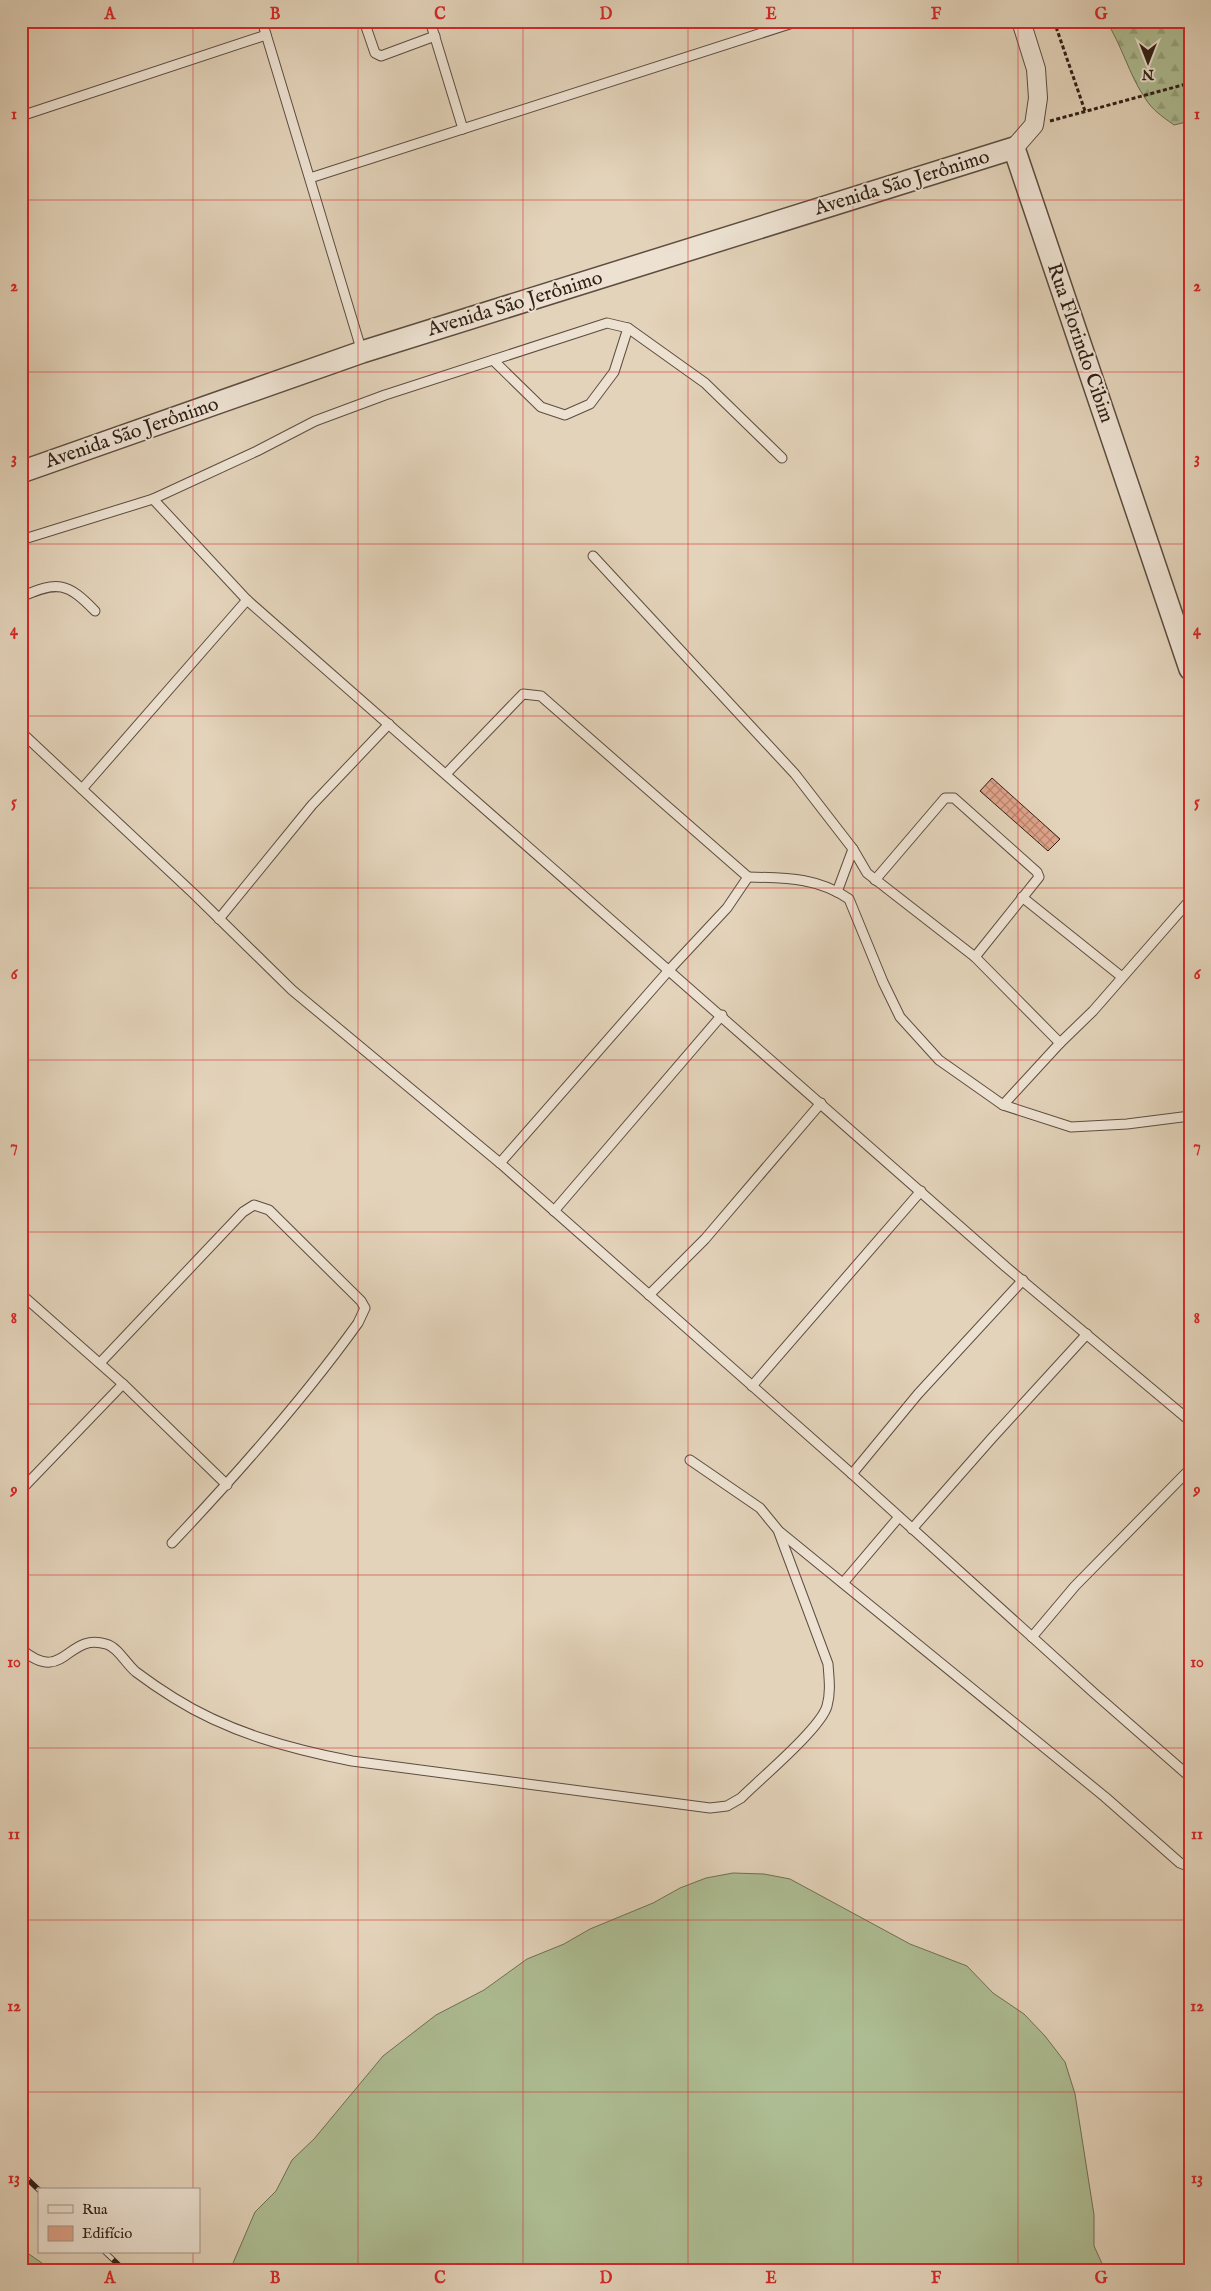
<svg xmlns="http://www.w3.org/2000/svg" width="1211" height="2291" font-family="'IM FELL English',serif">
	<defs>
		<pattern id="forest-firs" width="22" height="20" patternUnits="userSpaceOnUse" patternTransform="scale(1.25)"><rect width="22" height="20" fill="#aebe94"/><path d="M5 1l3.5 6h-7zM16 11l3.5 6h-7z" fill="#96a37f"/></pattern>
		<pattern id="building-cross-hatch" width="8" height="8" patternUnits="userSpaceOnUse" patternTransform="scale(1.25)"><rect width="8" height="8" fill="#dfa289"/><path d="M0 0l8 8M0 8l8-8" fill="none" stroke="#b5846f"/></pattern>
	</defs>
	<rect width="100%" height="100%" fill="#e3d3ba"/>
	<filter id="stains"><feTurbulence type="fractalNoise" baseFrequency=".004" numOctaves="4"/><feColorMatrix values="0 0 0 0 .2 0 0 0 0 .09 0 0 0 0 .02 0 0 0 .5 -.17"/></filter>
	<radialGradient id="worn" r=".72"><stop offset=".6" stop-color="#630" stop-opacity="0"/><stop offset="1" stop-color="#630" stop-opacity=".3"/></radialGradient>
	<g fill="#aebe94" stroke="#6f6f56">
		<path d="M733 1873 764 1874 790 1879 910 1944 967 1966 993 1993 1024 2014 1045 2036 1065 2062 1075 2094 1094 2215V2246L1105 2270H230L255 2212 276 2191 292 2160 314 2139 383 2056 436 2015 484 1990 527 1959 564 1944 590 1929 653 1903 680 1888 706 1878Z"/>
		<path d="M21 2249 23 2250 52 2270H21Z"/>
	</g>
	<path fill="url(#forest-firs)" stroke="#6f6f56" d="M1106 21H1190V118L1186 122 1174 125C1163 117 1152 110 1145 98 1129 75 1122 45 1106 21Z"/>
	<path fill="url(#building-cross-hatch)" stroke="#302017" d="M992 778 1060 839 1048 851 980 791Z"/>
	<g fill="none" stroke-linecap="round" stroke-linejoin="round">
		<g stroke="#5d4d40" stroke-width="11">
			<g id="service">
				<path d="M262 21 362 352"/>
				<path d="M364 21 375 53 381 56 435 36"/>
				<path d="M430 21 463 129"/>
				<path d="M21 116 266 35"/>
				<path d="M310 178 799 21"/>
				<path d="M493 360 541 407 565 415 590 404 614 372 628 328"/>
				<path d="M153 499 247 600 1006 1267 1190 1421"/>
				<path d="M21 540 153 499 257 451 315 421 385 395 607 323 628 328 705 383 782 458"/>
				<path d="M593 556 795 774 853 849 867 873 975 957 1060 1043"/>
				<path d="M21 597C58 580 68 583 95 611"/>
				<path d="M21 732 194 894 292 990 500 1163 852 1474 1094 1693 1190 1777"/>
				<path d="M446 774 523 694 541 696 748 877 727 908 670 969 500 1163"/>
				<path d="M82 789 247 600"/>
				<path d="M748 877C785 878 817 877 849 899L883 982 900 1017 939 1060 1003 1105 1071 1127 1127 1124 1190 1116"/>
				<path d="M875 880 945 798H954L1037 872 1039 877 975 957"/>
				<path d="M837 892 853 849"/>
				<path d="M1022 897 1122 977"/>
				<path d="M219 919 312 805 389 724"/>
				<path d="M1003 1105 1060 1043 1093 1011 1190 900"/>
				<path d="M554 1211 722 1015"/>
				<path d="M21 1294 123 1384 227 1485"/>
				<path d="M649 1295 705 1239 821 1103"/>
				<path d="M100 1363 243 1212 254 1205 269 1210 361 1301 365 1308 358 1323C302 1401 239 1472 172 1543"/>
				<path d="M752 1386 921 1191"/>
				<path d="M852 1474 918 1394 1023 1280"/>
				<path d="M21 1490 123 1384"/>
				<path d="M912 1529 992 1438 1087 1334"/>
				<path d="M780 1532 1105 1797 1180 1863 1190 1867"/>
				<path d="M843 1583 899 1517"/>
				<path d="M1032 1637 1075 1586 1190 1469"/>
				<path d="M21 1649C65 1686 66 1632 106 1644 118 1647 126 1664 136 1672 148 1681 161 1690 174 1698 228 1732 290 1749 352 1761L710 1808 727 1806 741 1798C760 1779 821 1728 827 1706 831 1692 829 1678 828 1664L778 1530 760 1508 690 1460"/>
			</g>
		</g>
		<g stroke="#5d4d40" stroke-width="20">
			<path id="minor" d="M1014 148 1034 125 1038 98 1036 69 1021 21"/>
		</g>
		<g stroke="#5d4d40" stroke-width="24">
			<path id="tertiary" d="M21 472 362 352 1014 148 1190 669"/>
		</g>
		<g stroke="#302017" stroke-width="3" stroke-dasharray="4 2.5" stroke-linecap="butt">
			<path d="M1054 21 1085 111"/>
			<path d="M1050 121 1190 83"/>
		</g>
		<use href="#service" stroke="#ede2d2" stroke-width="9"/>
		<use href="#minor" stroke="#ede2d2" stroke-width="18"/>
		<use href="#tertiary" stroke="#ede2d2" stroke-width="21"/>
		<g stroke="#302017" stroke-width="5.5">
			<g id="rail">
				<path d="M21 2173 39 2190"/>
				<path d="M105 2252 124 2270"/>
			</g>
		</g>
		<use href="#rail" stroke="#ede2d2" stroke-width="4" stroke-dasharray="11" stroke-linecap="butt"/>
	</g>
	<path fill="none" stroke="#d62828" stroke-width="1" stroke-opacity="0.55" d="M193 21V2190M358 21V2270M523 21V2270M688 21V2270M853 21V2270M1018 21V2270M21 200H1190M21 372H1190M21 544H1190M21 716H1190M21 888H1190M21 1060H1190M21 1232H1190M21 1404H1190M21 1575H1190M21 1748H1190M21 1920H1190M21 2092H1190M193 2252V2270"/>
	<g text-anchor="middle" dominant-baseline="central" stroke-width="4" stroke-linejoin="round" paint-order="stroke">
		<g font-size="20" fill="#302017" stroke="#ede2d2">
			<text transform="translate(902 183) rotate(-17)">Avenida São Jerônimo</text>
			<text transform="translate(515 304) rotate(-17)">Avenida São Jerônimo</text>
			<text transform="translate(1080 343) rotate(71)">Rua Florindo Cibim</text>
			<text transform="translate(132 433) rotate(-19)">Avenida São Jerônimo</text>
		</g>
	</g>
	<rect width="1211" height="2291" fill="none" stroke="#e3d3ba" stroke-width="55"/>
	<rect x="38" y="2188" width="162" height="65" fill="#ede2d2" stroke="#a19487"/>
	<rect x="48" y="2205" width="25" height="8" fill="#ede2d2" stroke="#a19487"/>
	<text x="82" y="2214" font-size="15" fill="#302017">Rua</text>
	<rect x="48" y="2226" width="25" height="15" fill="#dfa289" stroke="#a19487"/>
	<text x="82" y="2238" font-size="15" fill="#302017">Edifício</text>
	<g transform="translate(1148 62) rotate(180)" stroke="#ede2d2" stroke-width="4" paint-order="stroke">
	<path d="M0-4L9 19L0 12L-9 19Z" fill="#302017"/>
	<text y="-8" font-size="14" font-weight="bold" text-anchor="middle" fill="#302017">N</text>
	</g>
	<rect x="28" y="28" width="1156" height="2236" fill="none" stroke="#d62828" stroke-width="2"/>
	<g font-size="16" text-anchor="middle" font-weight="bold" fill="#d62828">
		<text x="110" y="19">A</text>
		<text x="275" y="19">B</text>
		<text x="440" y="19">C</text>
		<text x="606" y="19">D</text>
		<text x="771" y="19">E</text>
		<text x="936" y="19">F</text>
		<text x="1101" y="19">G</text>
		<text x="14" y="119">1</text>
		<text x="1197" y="119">1</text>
		<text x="14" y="291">2</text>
		<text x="1197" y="291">2</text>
		<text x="14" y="463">3</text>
		<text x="1197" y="463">3</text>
		<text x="14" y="635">4</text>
		<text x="1197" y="635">4</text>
		<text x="14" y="807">5</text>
		<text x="1197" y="807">5</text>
		<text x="14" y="979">6</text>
		<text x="1197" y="979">6</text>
		<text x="14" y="1151">7</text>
		<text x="1197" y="1151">7</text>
		<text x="14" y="1323">8</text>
		<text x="1197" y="1323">8</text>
		<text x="14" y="1495">9</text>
		<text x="1197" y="1495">9</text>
		<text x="14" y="1667">10</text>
		<text x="1197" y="1667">10</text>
		<text x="14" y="1839">11</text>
		<text x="1197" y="1839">11</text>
		<text x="14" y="2011">12</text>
		<text x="1197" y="2011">12</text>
		<text x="14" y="2183">13</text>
		<text x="1197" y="2183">13</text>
		<text x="110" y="2283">A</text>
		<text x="275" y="2283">B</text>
		<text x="440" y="2283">C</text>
		<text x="606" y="2283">D</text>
		<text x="771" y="2283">E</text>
		<text x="936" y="2283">F</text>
		<text x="1101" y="2283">G</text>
	</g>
	<rect width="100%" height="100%" filter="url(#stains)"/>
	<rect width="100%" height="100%" fill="url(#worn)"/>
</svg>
